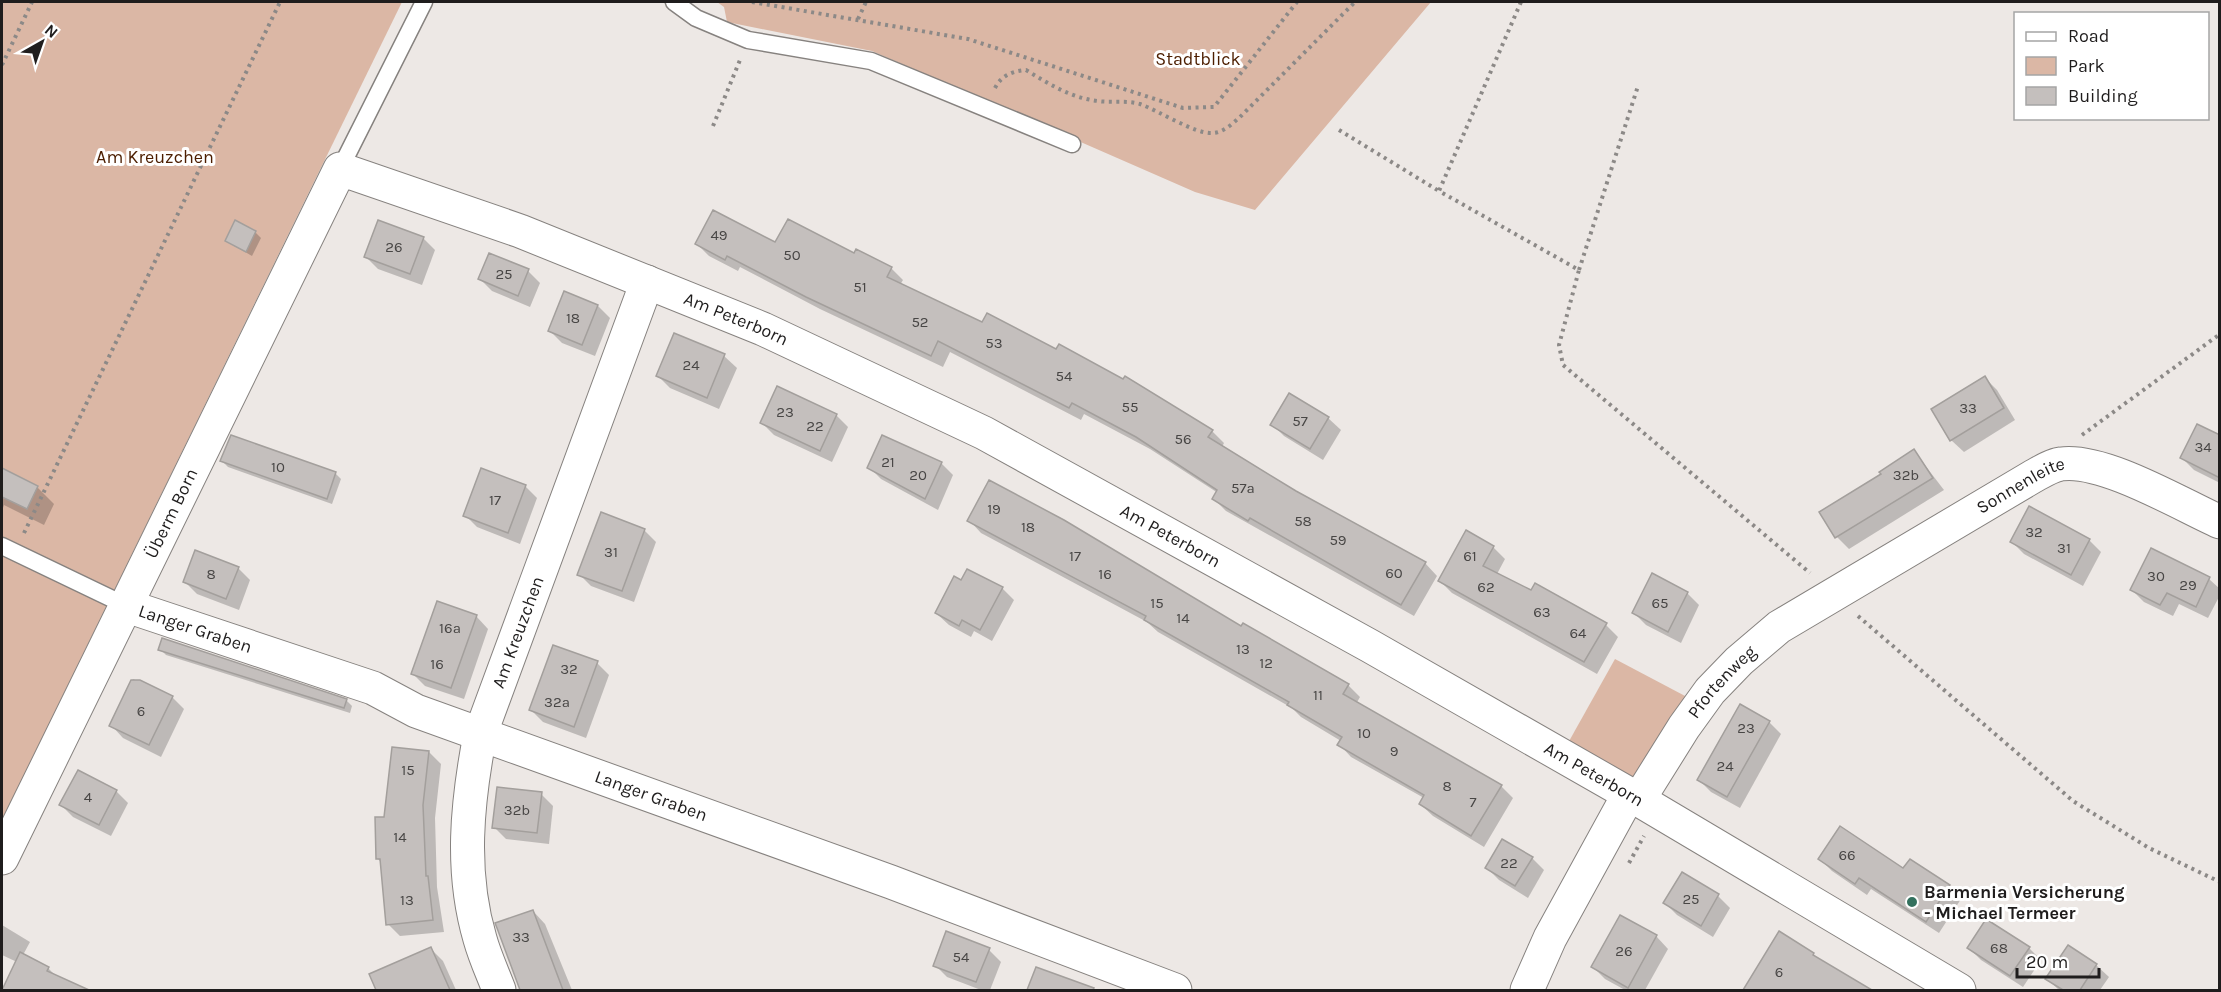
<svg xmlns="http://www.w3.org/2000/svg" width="2221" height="992" font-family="Karla,sans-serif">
	<rect width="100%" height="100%" fill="#ede8e5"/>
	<g fill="#dbb7a5">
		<path d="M2 2H402L2 820Z"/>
		<path d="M717 2H1431L1255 210 1195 192 872 51 727 22 724 7Z"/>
		<path d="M1615 659 1687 697 1632 778 1568 743Z"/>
	</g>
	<g fill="#0003">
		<path d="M255 232 261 238 252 256 226 241Z"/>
		<path d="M423 238 435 250 422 285 378 269 366 257Z"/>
		<path d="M697 244H776L855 255 891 268 903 280 900 285 1212 431 1224 443 1222 447 1296 493 1425 563 1437 576 1414 616 1226 511 1214 499 1218 493 1150 449 1084 414 1081 420 950 352 943 367 820 309 740 267 738 271 709 256Z"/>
		<path d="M528 271 540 283 530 307 492 291 480 279Z"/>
		<path d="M598 306 610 318 595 356 562 343 550 331Z"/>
		<path d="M675 335 724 356 737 368 719 409 670 388 658 376Z"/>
		<path d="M1985 378 1997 390 2015 420 1964 452 1951 440Z"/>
		<path d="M1289 395 1328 418 1341 430 1323 460 1284 436 1272 424Z"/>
		<path d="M836 415 848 427 832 462 774 435 762 423Z"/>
		<path d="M2220 436V483L2194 470 2182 458Z"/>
		<path d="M1914 451 1944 490 1849 549 1837 537 1883 475Z"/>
		<path d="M222 461 335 473 341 479 332 504 228 467Z"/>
		<path d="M941 463 953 475 938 510 881 479 869 467Z"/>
		<path d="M2 470 37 487 54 504 44 525 4 505 2 511Z"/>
		<path d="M525 486 537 498 520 544 477 527 465 515Z"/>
		<path d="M969 520 1242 628 1348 685 1360 697 1356 704 1501 786 1513 798 1484 847 1433 816 1420 804 1424 798 1351 757 1339 744 1341 741 1301 717 1292 708 1158 632 1147 622 981 533Z"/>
		<path d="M644 530 656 542 634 602 591 586 579 574Z"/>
		<path d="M2089 540 2101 552 2083 586 2024 554 2012 542Z"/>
		<path d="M1493 547 1505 559 1497 574 1532 592 1536 585 1606 625 1618 637 1597 674 1452 593 1440 581Z"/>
		<path d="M2152 550 2209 579 2220 589V595L2208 618 2179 604 2173 616 2144 602 2132 590Z"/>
		<path d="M238 568 250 580 239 610 197 594 184 581Z"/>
		<path d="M962 582 1002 588 1014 600 992 641 974 631 971 637 949 625 936 613Z"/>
		<path d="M1687 593 1699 605 1681 643 1646 625 1634 613Z"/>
		<path d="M476 616 488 629 464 699 425 686 413 674Z"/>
		<path d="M160 649 346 700 352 706 350 713 166 655Z"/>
		<path d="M597 663 609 675 586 738 543 722 531 710Z"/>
		<path d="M133 679 172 697 184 709 161 757 123 738 111 725Z"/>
		<path d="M1769 722 1781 734 1740 808 1711 792 1699 780Z"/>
		<path d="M429 752 441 764 435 818 437 887 444 932 400 936 388 924 381 862 378 859Z"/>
		<path d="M116 791 128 803 111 836 73 817 61 805Z"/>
		<path d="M541 794 553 806 549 844 506 839 494 827Z"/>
		<path d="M1532 858 1544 870 1528 898 1499 880 1487 868Z"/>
		<path d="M1820 859 1904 870 1910 861 1949 887 1961 899 1939 933 1871 889 1867 895 1832 871Z"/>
		<path d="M1682 874 1718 896 1730 908 1713 937 1677 915 1665 903Z"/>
		<path d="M533 911 545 924 572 990H521L497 924Z"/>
		<path d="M2 925 30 942 23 955 48 968 58 978 86 990H2L17 962 2 955Z"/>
		<path d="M1779 933 1813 954 1822 962 1869 990H1744Z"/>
		<path d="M1656 936 1668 949 1645 990H1625L1605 979 1593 967Z"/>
		<path d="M2068 947 2096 965 2109 977 2100 990H2059L2047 979Z"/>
		<path d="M1969 948H2029L2041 960 2023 987 1981 960Z"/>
		<path d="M431 949 443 961 456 990H377L371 975Z"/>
		<path d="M989 950 1001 962 990 990H981L947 977 935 965Z"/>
		<path d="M1037 969 1079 984 1085 990H1029Z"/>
	</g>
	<g fill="#c4bfbd" stroke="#a39f9c" stroke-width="1.5">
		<path d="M713 210 775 242 788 219 854 253 856 249 892 267 887 277 982 322 987 313 1056 349 1059 344 1123 379 1125 376 1213 430 1208 437 1296 491 1426 562 1401 605 1250 518 1248 521 1212 499 1217 490 1136 437 1072 403 1069 408 938 341 931 356 806 297 727 256 725 260 695 244Z"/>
		<path d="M235 220 256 231 246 252 225 241Z"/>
		<path d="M378 220 424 237 410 274 364 257Z"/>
		<path d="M489 253 529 269 518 296 478 279Z"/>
		<path d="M564 291 598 305 582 345 548 331Z"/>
		<path d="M674 333 725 354 707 398 656 376Z"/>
		<path d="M1985 376 2004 408 1950 441 1931 409Z"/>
		<path d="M777 386 837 414 820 451 760 423Z"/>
		<path d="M1289 393 1329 417 1310 449 1270 425Z"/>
		<path d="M2197 424 2220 435V478L2180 458Z"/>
		<path d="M231 435 336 472 327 499 220 461Z"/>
		<path d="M882 435 942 462 925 499 867 468Z"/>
		<path d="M1914 449 1933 478 1835 538 1819 512 1881 474 1879 472Z"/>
		<path d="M2 468 38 486 27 509 2 497Z"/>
		<path d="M481 468 526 485 508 533 463 516Z"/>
		<path d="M989 480 1064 520 1241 626 1243 623 1349 684 1343 694 1502 785 1471 836 1419 804 1424 795 1337 745 1342 737 1287 705 1289 702 1144 620 1146 616 967 521Z"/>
		<path d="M2029 506 2090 539 2071 575 2010 542Z"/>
		<path d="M601 512 645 529 622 591 577 575Z"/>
		<path d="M1466 530 1494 546 1483 566 1531 590 1535 583 1607 623 1584 662 1438 581Z"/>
		<path d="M2151 548 2210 577 2196 607 2167 593 2160 605 2130 590Z"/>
		<path d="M195 550 239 567 226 599 183 582Z"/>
		<path d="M967 569 1003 587 980 630 962 620 959 626 935 613 954 576 961 580Z"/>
		<path d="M1652 573 1688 592 1668 632 1632 613Z"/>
		<path d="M437 601 477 615 451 688 411 674Z"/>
		<path d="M162 638 347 699 344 708 158 650Z"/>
		<path d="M553 645 598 661 574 727 529 710Z"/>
		<path d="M131 680H140L173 696 149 745 109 726Z"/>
		<path d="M1740 704 1770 721 1727 797 1697 780Z"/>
		<path d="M392 747 429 751 423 805 426 876H428L433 920 386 925 380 859H376L375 817H384Z"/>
		<path d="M78 770 117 790 99 825 59 805Z"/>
		<path d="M497 787 542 792 537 833 492 828Z"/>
		<path d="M1840 826 1903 868 1910 859 1950 885 1926 922 1859 878 1855 884 1818 859Z"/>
		<path d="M1502 839 1533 857 1515 886 1485 868Z"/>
		<path d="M1682 872 1719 894 1701 926 1663 903Z"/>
		<path d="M533 910 563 990H520L497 928 495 923Z"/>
		<path d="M1620 915 1657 935 1628 988 1591 967Z"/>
		<path d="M1986 919 2030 947 2010 976 1967 948Z"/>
		<path d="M946 931 990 948 976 982 933 966Z"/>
		<path d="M1779 931 1814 953 1813 955 1872 990H1743Z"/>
		<path d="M2068 945 2097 964 2080 990H2063L2045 979Z"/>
		<path d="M431 947 450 990H376L369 974Z"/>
		<path d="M20 952 49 967 47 971 89 990H2Z"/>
		<path d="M1036 967 1094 988 1093 990H1027Z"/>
	</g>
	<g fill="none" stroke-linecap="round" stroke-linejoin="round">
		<g stroke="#86827f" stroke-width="19">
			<g id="service">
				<path d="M674 2 696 18 748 40 871 61 1072 144"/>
				<path d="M340 169 424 2"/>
				<path d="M2 546 127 606"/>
			</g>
		</g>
		<g stroke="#86827f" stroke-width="35">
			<g id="minor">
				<path id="s1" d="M127 606 373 688 416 711 891 882 1175 990"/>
				<path id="s2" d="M1639 799 1684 727 1710 691 1739 661 1779 627 2032 477C2041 472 2052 465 2061 464 2103 458 2180 504 2220 522"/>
				<path id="s3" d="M2 858 340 169 520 231 763 329 984 433 1370 646 1629 794 1959 990"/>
				<path id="s4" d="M499 990C493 974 485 957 480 939 460 871 467 803 480 735L647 282"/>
				<path d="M1527 990 1550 938 1629 794"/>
			</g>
		</g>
		<g stroke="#8c8987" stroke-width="4" stroke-dasharray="3 4.5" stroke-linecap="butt">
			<path d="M752 2 968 39 1183 108 1214 107 1297 2"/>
			<path d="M1521 2 1439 191 1579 270 1559 345 1563 365 1810 573"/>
			<path d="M858 19 866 2"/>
			<path d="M2 65 32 2"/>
			<path d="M995 88C1001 76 1012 71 1026 70 1049 84 1071 98 1098 101 1112 103 1126 100 1140 104 1159 111 1195 134 1212 133 1223 133 1232 124 1240 117L1355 2"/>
			<path d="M713 126 740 60"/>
			<path d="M1339 130 1439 191"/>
			<path d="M1579 270 1638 86"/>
			<path d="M2082 435 2220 334"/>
			<path d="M24 533 280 2"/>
			<path d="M1858 616 2073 801 2149 848 2220 882"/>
			<path d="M1629 863 1644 836"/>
		</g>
		<use href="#service" stroke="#fff" stroke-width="16"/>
		<use href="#minor" stroke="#fff" stroke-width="33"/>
	</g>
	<circle fill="#33715e" stroke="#fff" stroke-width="2" cx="1912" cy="902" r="6"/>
	<g text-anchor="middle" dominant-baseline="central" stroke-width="6" stroke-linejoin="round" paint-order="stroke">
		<g font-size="15" fill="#484645">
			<text x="719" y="235">49</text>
			<text x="394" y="247">26</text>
			<text x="792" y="255">50</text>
			<text x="504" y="274">25</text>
			<text x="860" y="287">51</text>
			<text x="573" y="318">18</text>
			<text x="920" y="322">52</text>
			<text x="994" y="343">53</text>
			<text x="691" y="365">24</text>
			<text x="1064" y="376">54</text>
			<text x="1130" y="407">55</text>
			<text x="1968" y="408">33</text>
			<text x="785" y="412">23</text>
			<text x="1300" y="421">57</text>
			<text x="815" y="426">22</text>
			<text x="1183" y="439">56</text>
			<text x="2203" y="447">34</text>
			<text x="888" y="462">21</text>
			<text x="278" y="467">10</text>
			<text x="918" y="475">20</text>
			<text x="1906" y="475">32b</text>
			<text x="1243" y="488">57a</text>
			<text x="495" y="500">17</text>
			<text x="994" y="509">19</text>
			<text x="1303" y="521">58</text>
			<text x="1028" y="527">18</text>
			<text x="2034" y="532">32</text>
			<text x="1338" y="540">59</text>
			<text x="2064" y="548">31</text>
			<text x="611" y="552">31</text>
			<text x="1075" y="556">17</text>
			<text x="1470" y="556">61</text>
			<text x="1394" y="573">60</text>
			<text x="211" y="574">8</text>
			<text x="1105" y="574">16</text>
			<text x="2156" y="576">30</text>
			<text x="2188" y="585">29</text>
			<text x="1486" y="587">62</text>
			<text x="1157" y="603">15</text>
			<text x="1660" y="603">65</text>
			<text x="1542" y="612">63</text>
			<text x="1183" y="618">14</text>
			<text x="450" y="628">16a</text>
			<text x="1578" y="633">64</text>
			<text x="1243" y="649">13</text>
			<text x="1266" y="663">12</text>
			<text x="437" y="664">16</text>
			<text x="569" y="669">32</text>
			<text x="1318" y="695">11</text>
			<text x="557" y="702">32a</text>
			<text x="141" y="711">6</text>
			<text x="1746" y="728">23</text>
			<text x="1364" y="733">10</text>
			<text x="1394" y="751">9</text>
			<text x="1725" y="766">24</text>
			<text x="408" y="770">15</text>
			<text x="1447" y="786">8</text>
			<text x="88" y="797">4</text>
			<text x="1473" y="802">7</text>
			<text x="517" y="810">32b</text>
			<text x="400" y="837">14</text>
			<text x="1847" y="855">66</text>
			<text x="1509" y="863">22</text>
			<text x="1691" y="899">25</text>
			<text x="407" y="900">13</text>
			<text x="521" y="937">33</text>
			<text x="1999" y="948">68</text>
			<text x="1624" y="951">26</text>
			<text x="961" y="957">54</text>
			<text x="1779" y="972">6</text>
		</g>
		<g font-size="18" fill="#4c1e00" stroke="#fff">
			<text x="1198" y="59">Stadtblick</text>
			<text x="155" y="157">Am Kreuzchen</text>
		</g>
		<g font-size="18" fill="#1f1d1d" stroke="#fff">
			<text stroke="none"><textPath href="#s3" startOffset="1191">Am Peterborn</textPath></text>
			<text stroke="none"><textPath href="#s2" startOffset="504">Sonnenleite</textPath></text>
			<text stroke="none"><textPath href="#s3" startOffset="384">Überm Born</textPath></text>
			<text stroke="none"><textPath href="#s3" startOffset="1677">Am Peterborn</textPath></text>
			<text stroke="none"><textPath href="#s1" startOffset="72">Langer Graben</textPath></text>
			<text stroke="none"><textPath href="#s4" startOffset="370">Am Kreuzchen</textPath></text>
			<text stroke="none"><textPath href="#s2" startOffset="144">Pfortenweg</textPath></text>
			<text stroke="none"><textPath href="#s3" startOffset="2163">Am Peterborn</textPath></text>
			<text stroke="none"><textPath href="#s1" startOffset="558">Langer Graben</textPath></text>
		</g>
		<g font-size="18" font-weight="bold" fill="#1f1d1d" stroke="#fff" text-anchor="start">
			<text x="1924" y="892">Barmenia Versicherung<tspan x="1924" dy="21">- Michael Termeer</tspan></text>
		</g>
	</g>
	<rect width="2221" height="992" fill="none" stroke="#1f1d1d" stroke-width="6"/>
	<rect x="2014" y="12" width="195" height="108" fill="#ffffff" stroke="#a5a5a5" stroke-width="1.5"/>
	<rect x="2026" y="32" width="30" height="9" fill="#ffffff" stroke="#a5a5a5" stroke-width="1.5"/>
	<text x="2068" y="42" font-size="18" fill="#1f1d1d">Road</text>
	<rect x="2026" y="57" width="30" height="18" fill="#dbb7a5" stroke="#a5a5a5" stroke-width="1.5"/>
	<text x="2068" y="72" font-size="18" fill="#1f1d1d">Park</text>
	<rect x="2026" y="87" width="30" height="18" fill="#c4bfbd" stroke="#a5a5a5" stroke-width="1.5"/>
	<text x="2068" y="102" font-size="18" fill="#1f1d1d">Building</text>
	<g transform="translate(42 42) rotate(40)" stroke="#ffffff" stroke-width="4.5" paint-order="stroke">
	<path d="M0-4.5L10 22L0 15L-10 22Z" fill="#1f1d1d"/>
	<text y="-9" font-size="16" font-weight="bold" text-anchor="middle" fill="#1f1d1d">N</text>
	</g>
	<path d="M2017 968v9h82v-9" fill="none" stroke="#1f1d1d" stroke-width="3"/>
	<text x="2026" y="968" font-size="18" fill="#1f1d1d" stroke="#ffffff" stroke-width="4.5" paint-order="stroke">20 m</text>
</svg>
